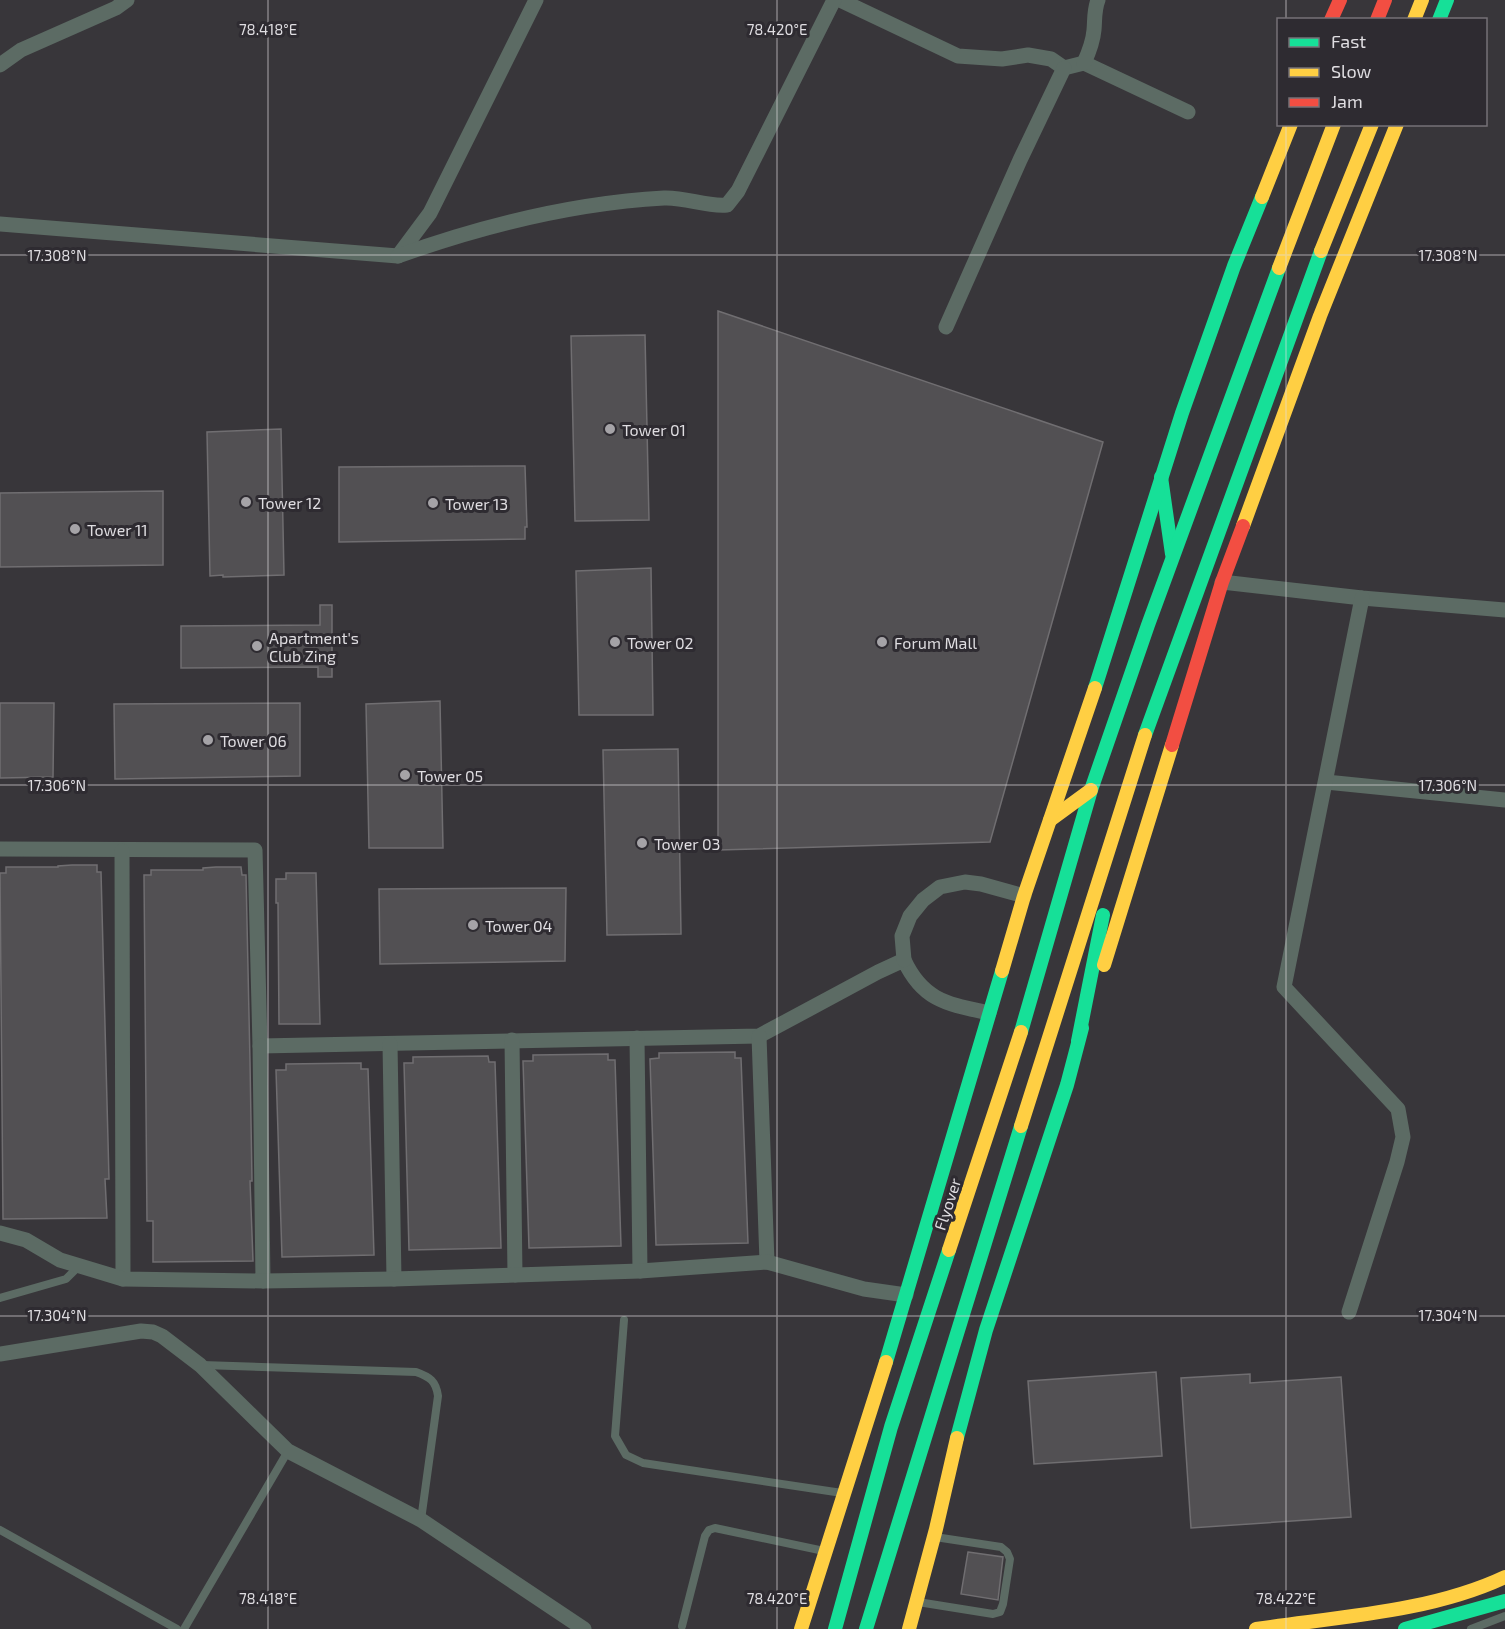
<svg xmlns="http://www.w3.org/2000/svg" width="1505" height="1629" font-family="'Exo 2',sans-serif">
	<rect width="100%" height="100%" fill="#38363a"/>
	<g fill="#525053" stroke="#706e71" stroke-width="1.5">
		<path d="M718 311 1103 442 990 842 718 850Z"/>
		<path d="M645 335 649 520 575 521 571 336Z"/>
		<path d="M281 429 284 575 223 577V575L210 576 207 432Z"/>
		<path d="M525 466 527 527H525V539L339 542V467Z"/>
		<path d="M163 491V565L0 567V493Z"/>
		<path d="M651 568 653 715H579L576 571Z"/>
		<path d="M320 605H332V677H318V667L181 668V626L320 625Z"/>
		<path d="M440 701 443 848H369L366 704Z"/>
		<path d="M0 703H54L53 777 0 778Z"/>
		<path d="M300 703V776L115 779 114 704Z"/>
		<path d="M678 749 681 934 607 935 603 750Z"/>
		<path d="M72 865H97V872H101L109 1179H105L107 1218 3 1219 0 873H6V867H58V866Z"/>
		<path d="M216 867H241L242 875H246L250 1062 252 1181H250L253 1261 153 1262V1221H147L144 875H151V870H203V868Z"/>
		<path d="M286 873H316L320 1024H279L278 903H276V879H286Z"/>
		<path d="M566 888 565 961 380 964 379 889Z"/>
		<path d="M735 1052V1058H741L748 1243 656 1245 650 1059 659 1058V1053Z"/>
		<path d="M608 1054V1060H615L621 1246 529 1248 523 1061H533V1055Z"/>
		<path d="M488 1056 489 1062H495L501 1248 409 1250 404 1063H413V1057Z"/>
		<path d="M361 1063V1069H368L374 1255 282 1257 276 1070H286V1064Z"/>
		<path d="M1156 1372 1162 1456 1034 1464 1028 1381Z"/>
		<path d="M1250 1374V1383L1341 1377 1351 1517 1191 1528 1181 1378Z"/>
		<path d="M968 1552 1003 1557 998 1600 961 1594Z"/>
	</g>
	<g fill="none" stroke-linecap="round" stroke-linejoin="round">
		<g stroke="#5c6b64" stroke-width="8">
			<path d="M0 1298 66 1279 79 1266"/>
			<path d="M624 1320 615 1436 626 1455 643 1463 842 1493"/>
			<path d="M202 1365 416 1372C430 1377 436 1381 438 1396L421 1520"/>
			<path d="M0 1530 177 1629"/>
			<path d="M918 1602 993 1614 1000 1612 1003 1604 1010 1559 1007 1552 1001 1547 935 1537"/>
			<path d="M682 1626 705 1536 709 1530 715 1528 824 1551"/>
			<path d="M184 1629 288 1451"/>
			<path d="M1471 1629 1505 1616"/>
		</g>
		<g stroke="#5c6b64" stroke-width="15">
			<path d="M840 0 958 56 1002 59 1028 55 1051 59 1064 68 1084 63 1188 112"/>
			<path d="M1084 63C1089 52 1093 42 1094 30 1095 19 1094 10 1098 0"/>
			<path d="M0 65 21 50 116 8 127 0"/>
			<path d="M0 224 398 256 430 213 536 0"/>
			<path d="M398 256C482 226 574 203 664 198 686 197 706 207 727 205L738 191 834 0"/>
			<path d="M946 327 1020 160 1064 68"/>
			<path d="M1222 582 1362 598 1505 610"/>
			<path d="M1326 782 1505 800"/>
			<path d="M0 849 255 850 260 1046 759 1036 878 972 904 960C923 1001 948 1004 989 1013"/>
			<path d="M122 851 123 1279"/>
			<path d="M904 960 902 936 910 916 923 900 940 887 965 882 981 884 1024 896"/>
			<path d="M759 1036 767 1262"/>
			<path d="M637 1038 640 1271"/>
			<path d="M512 1040 515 1275"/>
			<path d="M390 1044 394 1279"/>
			<path d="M260 1046 263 1281"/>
			<path d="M0 1233 26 1240 60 1260 123 1279 263 1281 394 1279 640 1271 767 1262 864 1289 906 1295"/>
			<path d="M1349 1312 1397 1162 1403 1137 1398 1109 1284 987 1362 598"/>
			<path d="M0 1354 141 1331 153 1332 162 1336 200 1365 288 1451 421 1520 584 1629"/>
		</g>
		<g stroke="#16e098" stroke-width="14">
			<path d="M1439 20 1447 0"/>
			<path d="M1161 477 1172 554"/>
			<path d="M1095 688 1182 413 1234 266 1262 197"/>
			<path d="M1145 735 1321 251"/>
			<path d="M1021 1032 1091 790 1148 625 1279 268"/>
			<path d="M1078 1041 1103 915"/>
			<path d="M886 1362 1002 971"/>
			<path d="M957 1438 986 1330 1067 1085 1082 1028"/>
			<path d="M835 1629 891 1427 949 1250"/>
			<path d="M866 1629 1021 1126"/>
			<path d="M1405 1629 1505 1601"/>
		</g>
		<g stroke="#ffcf43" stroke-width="14">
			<path d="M1414 20 1422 0"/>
			<path d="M1262 197 1291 124"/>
			<path d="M1321 251 1372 124"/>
			<path d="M1279 268 1334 124"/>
			<path d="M1243 526 1320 316 1397 124"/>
			<path d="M1050 820 1091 790"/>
			<path d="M1104 965 1172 745"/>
			<path d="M1002 971 1024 896 1095 688"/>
			<path d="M1021 1126 1145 735"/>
			<path d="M949 1250 1021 1032"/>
			<path d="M801 1629 886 1362"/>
			<path d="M909 1629 936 1529 957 1438"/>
			<path d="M1256 1629C1337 1617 1431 1612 1505 1577"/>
		</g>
		<g stroke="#f24e42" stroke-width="14">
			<path d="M1331 20 1340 0"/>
			<path d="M1377 20 1385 0"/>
			<path d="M1172 745 1222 582 1243 526"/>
		</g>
	</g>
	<path fill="none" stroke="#dfdde1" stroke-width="1.5" stroke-opacity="0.45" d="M268 0V1629M777 0V1629M1286 0V20M1286 124V1629M0 255H1505M0 785H1505M0 1316H1505"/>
	<g fill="#a5a3a7" stroke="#2e2b31" stroke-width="2">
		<circle cx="610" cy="429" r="6"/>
		<circle cx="246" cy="502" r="6"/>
		<circle cx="433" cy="503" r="6"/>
		<circle cx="75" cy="529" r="6"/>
		<circle cx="615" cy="642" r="6"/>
		<circle cx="882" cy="642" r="6"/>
		<circle cx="257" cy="646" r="6"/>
		<circle cx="208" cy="740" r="6"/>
		<circle cx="405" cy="775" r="6"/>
		<circle cx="642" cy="843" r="6"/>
		<circle cx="473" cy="925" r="6"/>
	</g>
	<g text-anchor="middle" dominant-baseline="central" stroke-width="6" stroke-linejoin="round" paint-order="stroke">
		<g font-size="16" fill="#dfdde1" stroke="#2e2b31" text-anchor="start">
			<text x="622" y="429">Tower 01</text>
			<text x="258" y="502">Tower 12</text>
			<text x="445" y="503">Tower 13</text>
			<text x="87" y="529">Tower 11</text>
			<text x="269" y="637">Apartment's<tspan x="269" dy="18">Club Zing</tspan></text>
			<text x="627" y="642">Tower 02</text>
			<text x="894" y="642">Forum Mall</text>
			<text x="220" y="740">Tower 06</text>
			<text x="417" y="775">Tower 05</text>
			<text x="654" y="843">Tower 03</text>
			<text x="485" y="925">Tower 04</text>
		</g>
		<g font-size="16" fill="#dfdde1" stroke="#2e2b31">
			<text transform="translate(947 1204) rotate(-72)">Flyover</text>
		</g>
	</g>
	<g font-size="15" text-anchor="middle" fill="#dfdde1" stroke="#2e2b31" stroke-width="6" stroke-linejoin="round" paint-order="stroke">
		<text x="268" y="35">78.418°E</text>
		<text x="777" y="35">78.420°E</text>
		<text x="57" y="261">17.308°N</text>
		<text x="1448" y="261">17.308°N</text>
		<text x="57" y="791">17.306°N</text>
		<text x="1448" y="791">17.306°N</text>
		<text x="57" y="1321">17.304°N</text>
		<text x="1448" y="1321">17.304°N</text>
		<text x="268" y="1604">78.418°E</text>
		<text x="777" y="1604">78.420°E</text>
		<text x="1286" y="1604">78.422°E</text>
	</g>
	<rect x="1277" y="18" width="210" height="108" fill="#2e2b31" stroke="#757277" stroke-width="1.5"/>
	<rect x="1289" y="38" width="30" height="9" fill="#16e098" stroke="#757277" stroke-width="1.5"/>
	<text x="1331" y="48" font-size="18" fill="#dfdde1">Fast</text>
	<rect x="1289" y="68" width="30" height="9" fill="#ffcf43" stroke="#757277" stroke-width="1.5"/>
	<text x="1331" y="78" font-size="18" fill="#dfdde1">Slow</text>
	<rect x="1289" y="98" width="30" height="9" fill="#f24e42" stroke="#757277" stroke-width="1.5"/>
	<text x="1331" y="108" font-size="18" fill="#dfdde1">Jam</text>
</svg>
